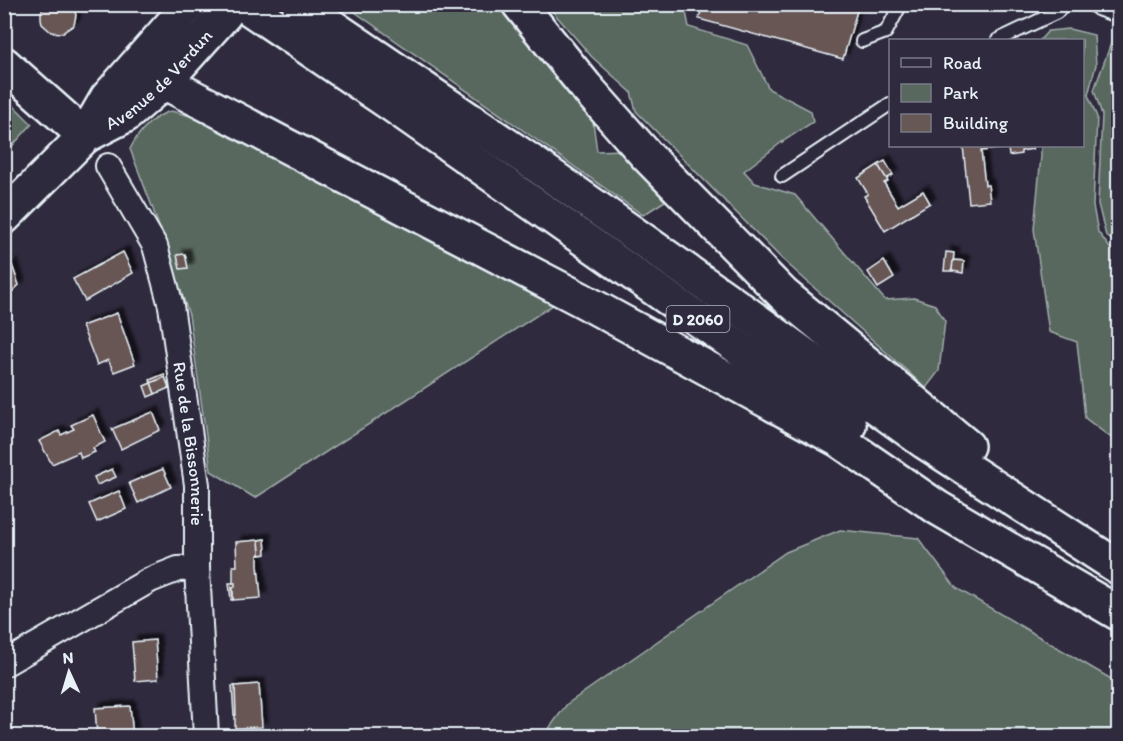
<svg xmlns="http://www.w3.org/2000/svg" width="1123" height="741" font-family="Itim,sans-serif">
	<defs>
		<filter id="shadow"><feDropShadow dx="5.5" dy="-5.5" stdDeviation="1.5" flood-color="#0009"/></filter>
	</defs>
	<rect width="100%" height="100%" fill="#2f2a3d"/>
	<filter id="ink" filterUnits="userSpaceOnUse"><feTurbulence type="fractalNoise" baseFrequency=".0167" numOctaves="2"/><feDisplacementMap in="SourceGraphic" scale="12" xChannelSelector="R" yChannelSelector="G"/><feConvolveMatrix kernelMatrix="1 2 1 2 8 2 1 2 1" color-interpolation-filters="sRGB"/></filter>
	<g filter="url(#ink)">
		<g fill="#59685e" stroke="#a0acab" stroke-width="1.5">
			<path d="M345 5H503L593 122 597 151 622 150 665 201 643 215Z"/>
			<path d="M547 5H693L686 12 689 27 747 45 769 89 811 111 813 122 782 142 744 171 755 183 795 195 885 300 914 298 935 305 945 321 939 371 926 388 782 259 636 111 631 92 592 57Z"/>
			<path d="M1118 24V244L1106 236 1098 204 1102 115 1094 90Z"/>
			<path d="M1069 29 1094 35 1096 65 1088 95 1097 117 1093 206 1098 232 1110 248 1118 253V443L1085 418 1077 342 1049 332 1034 229 1041 156V146H1082V40H1040L1048 31Z"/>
			<path d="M5 97 32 124 5 154Z"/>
			<path d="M171 111 191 116 559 301 255 498 211 471 189 315 153 209 130 149C139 131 151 117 171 111Z"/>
			<path d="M840 530 918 538 956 588 1118 683V736H540L545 734 567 704 786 552Z"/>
		</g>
		<g fill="#675755" stroke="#e8f1f8" stroke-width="1.5" filter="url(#shadow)">
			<path d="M44 4H72L76 15 74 25 62 33 51 32 42 24 41 18V13Z"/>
			<path d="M703 4H859L843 59 699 19Z"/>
			<path d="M963 146H1033V149L1021 151V154L1009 156 1008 148 981 151 985 185H988L990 201 969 203Z"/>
			<path d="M885 161 893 175 886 179 878 165Z"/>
			<path d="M878 165 888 181 884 183 898 206 923 191 930 203 885 231 864 196 868 194 858 178Z"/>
			<path d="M123 252 133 273 85 301 73 279Z"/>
			<path d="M946 252 954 253 952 271H944Z"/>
			<path d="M185 254 188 268 180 269 177 255Z"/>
			<path d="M953 260 964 261 963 273 952 271Z"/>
			<path d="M884 261 894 278 878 288 868 272Z"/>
			<path d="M12 265 19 285 4 300V272Z"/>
			<path d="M117 313 135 364 114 372 108 360 97 365 82 326Z"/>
			<path d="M164 374 165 377 151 383 150 380Z"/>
			<path d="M165 377 169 388 155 394 151 383Z"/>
			<path d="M151 383 155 394 148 397 144 386Z"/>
			<path d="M153 412 160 430 121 449 112 429Z"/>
			<path d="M93 415 105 442 93 448 95 452 81 458 79 452 52 464 39 441 59 431 61 435 74 429 71 425Z"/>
			<path d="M112 469 116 477 97 485 94 477Z"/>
			<path d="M163 469 171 487 138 503 129 483Z"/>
			<path d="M119 491 126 509 97 522 89 504Z"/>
			<path d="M265 539 266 554 260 555 259 540Z"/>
			<path d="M259 540 260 555H258V565L261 598 233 600V566H237L236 542Z"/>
			<path d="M229 583H235V587H232L233 600H231Z"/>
			<path d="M155 640 158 679 135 681 132 642Z"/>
			<path d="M259 684 262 727 235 728V686Z"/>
			<path d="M232 686H235L236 715H234Z"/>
			<path d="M130 706 133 736H97L95 708Z"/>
		</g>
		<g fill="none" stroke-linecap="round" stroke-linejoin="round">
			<g stroke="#e8f1f8" stroke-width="16">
				<g id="service">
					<path d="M998 40 1057 12 1064 4"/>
					<path d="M862 41 886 32 901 4"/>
					<path d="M782 176 890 104"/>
				</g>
			</g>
			<g stroke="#e8f1f8" stroke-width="28">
				<g id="minor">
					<path d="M1101 4 1118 10"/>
					<path id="s1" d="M108 166 155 246 171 306 197 485V568L206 736"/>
					<path d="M4 664 150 580 178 569 197 568"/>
				</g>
			</g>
			<g stroke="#e8f1f8" stroke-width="38">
				<g id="secondary">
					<path id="s2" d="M85 136 126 115 164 82 225 14"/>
					<path d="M4 217 85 136 107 98 190 4"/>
				</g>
			</g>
			<g stroke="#e8f1f8" stroke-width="38">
				<g id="trunk">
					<path d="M243 4 391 104 849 425"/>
					<path d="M299 4 536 165 735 305 925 442 1118 567"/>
					<path d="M519 4 586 87 647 156 784 295 967 446"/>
					<path d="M176 21 162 64 164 82 580 299 839 440 938 508 1118 613"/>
					<path d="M4 64 85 136"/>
				</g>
			</g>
			<use href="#service" stroke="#2f2a3d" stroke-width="12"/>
			<use href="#minor" stroke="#2f2a3d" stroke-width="24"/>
			<use href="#secondary" stroke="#2f2a3d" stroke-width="33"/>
			<use href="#trunk" stroke="#2f2a3d" stroke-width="33"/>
		</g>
	</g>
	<g text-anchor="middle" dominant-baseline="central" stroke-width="4.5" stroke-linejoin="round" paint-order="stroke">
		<rect fill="#2f2a3d" stroke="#b0b5c0" stroke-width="1.5" x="666.5" y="306" width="63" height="26" rx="4.5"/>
		<g font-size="16" font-weight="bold" fill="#e8f1f8">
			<text x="698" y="319">D 2060</text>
		</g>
		<g font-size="18" fill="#e8f1f8" stroke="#2f2a3d">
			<text stroke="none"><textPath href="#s2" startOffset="94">Avenue de Verdun</textPath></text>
			<text stroke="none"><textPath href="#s1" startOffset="294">Rue de la Bissonnerie</textPath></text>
		</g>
	</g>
	<rect width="1123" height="741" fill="none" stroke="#2f2a3d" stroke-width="24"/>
	<rect x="12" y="12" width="1099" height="717" fill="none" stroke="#e8f1f8" stroke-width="2" filter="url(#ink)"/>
	<rect x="889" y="39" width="195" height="108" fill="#2f2a3d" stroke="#797a88" stroke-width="1.5"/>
	<rect x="901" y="58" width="30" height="9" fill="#2f2a3d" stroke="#797a88" stroke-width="1.5"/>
	<text x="943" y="69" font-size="18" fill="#e8f1f8">Road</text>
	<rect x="901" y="84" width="30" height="18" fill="#59685e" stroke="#797a88" stroke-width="1.5"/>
	<text x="943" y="99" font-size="18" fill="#e8f1f8">Park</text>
	<rect x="901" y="114" width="30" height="18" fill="#675755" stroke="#797a88" stroke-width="1.5"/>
	<text x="943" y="129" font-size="18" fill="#e8f1f8">Building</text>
	<g transform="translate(69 672) rotate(356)" stroke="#2f2a3d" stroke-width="4.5" paint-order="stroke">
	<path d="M0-4.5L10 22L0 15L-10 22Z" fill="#e8f1f8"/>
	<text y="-9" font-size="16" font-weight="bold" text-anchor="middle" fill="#e8f1f8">N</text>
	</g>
</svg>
